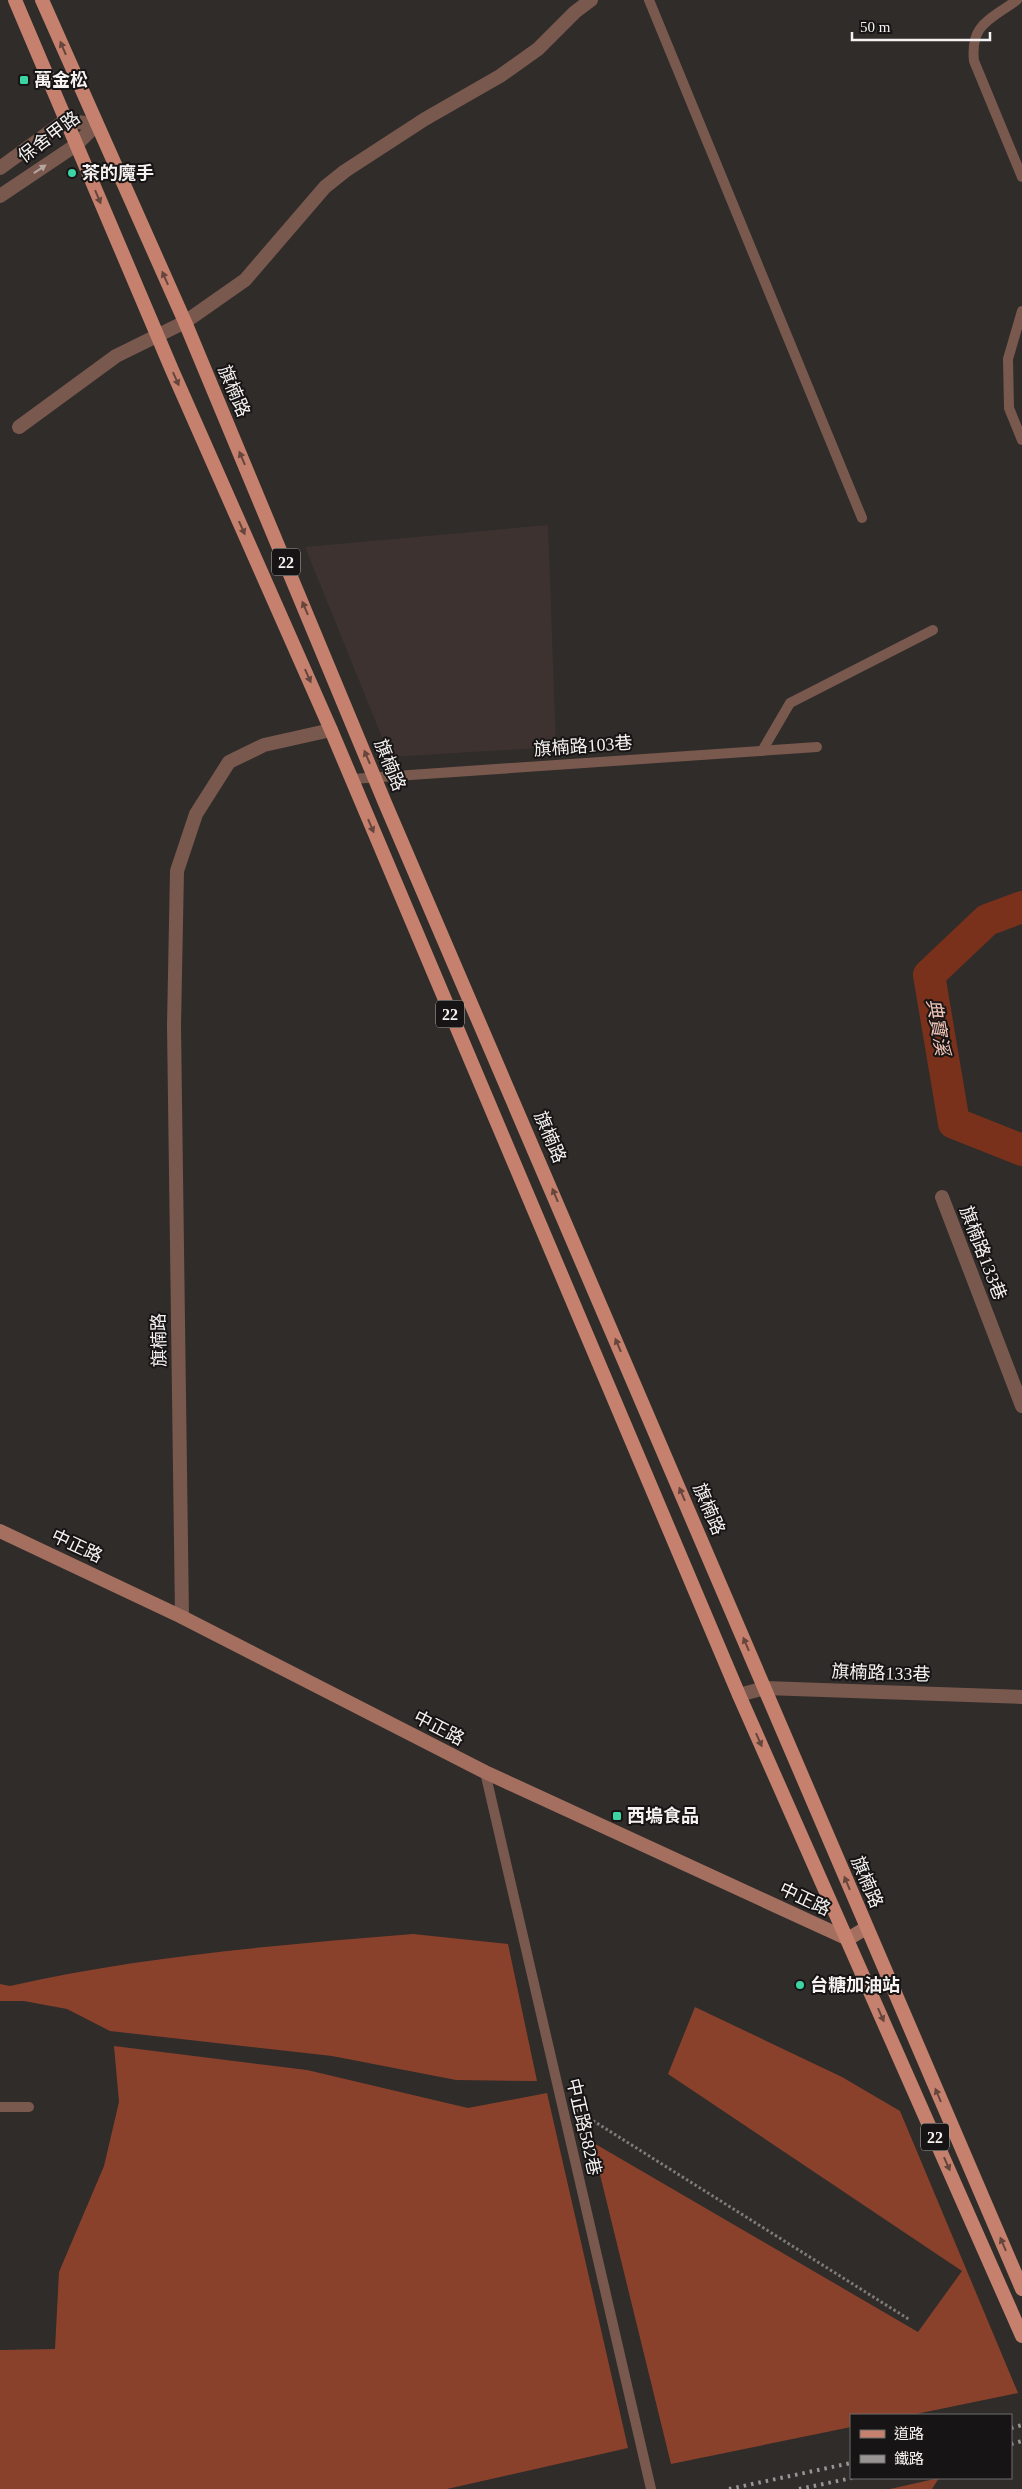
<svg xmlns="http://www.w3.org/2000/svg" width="1022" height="2489" font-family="'Times New Roman','Noto Sans TC',serif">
	<rect width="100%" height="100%" fill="#2f2c2a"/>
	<path fill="#3d322f" d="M548 525 556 747 390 757 305 547Z"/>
	<g fill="#8a412b">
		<path d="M413 1934 508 1944 537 2081 456 2080 332 2056 110 2031 67 2009 24 2001H0V1984L10 1986C141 1956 279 1945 413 1934Z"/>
		<path d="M695 2007 842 2077 900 2111 1018 2393 911 2415H851V2427L671 2464 592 2142 918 2332 962 2271 668 2074Z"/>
		<path d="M114 2046 307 2070 468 2108 547 2093 628 2448 447 2489H0V2350L55 2349 59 2272 104 2166 119 2102Z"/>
		<path d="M939 2478 932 2489H890Z"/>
	</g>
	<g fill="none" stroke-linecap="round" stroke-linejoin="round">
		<path stroke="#79311b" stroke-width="32" d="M1022 907 987 920 929 975 954 1123 1022 1150"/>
		<path stroke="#7e7b79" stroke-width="3" stroke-dasharray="2.5 2.5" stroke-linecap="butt" d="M576 2110 910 2320"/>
		<g stroke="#79584e" stroke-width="10">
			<path d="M649 0 862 518"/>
			<path d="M1017 0C990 20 970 24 974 61L1022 177"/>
			<path d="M1022 311 1008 359 1009 408 1022 440"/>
			<path d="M762 751 790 703 933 630"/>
			<path d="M352 779 817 747"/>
			<path d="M485 1772 651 2489"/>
			<path d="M0 2107H29"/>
		</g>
		<g stroke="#79584e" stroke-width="14">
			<path d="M0 168 66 120 96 125"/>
			<path d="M0 196 76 145 96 125"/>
			<path d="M19 427 116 356 185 322 245 280 325 187 345 171 425 119 500 76 538 49 575 12 591 0"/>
			<path d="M942 1197 1022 1406"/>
			<path d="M182 1617 174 1026 177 871 196 814 229 762 264 745 331 730"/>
			<path d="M739 1695 765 1688 1022 1697"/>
		</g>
		<path stroke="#a46f5f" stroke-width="14" d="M0 1531 182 1617 485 1772 848 1939 866 1928"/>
		<g stroke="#c5816d" stroke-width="14">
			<path d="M15 0 172 370 331 730 739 1695 1022 2336"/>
			<path d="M42 0 185 322 385 803 1022 2289"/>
		</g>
		<g stroke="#989594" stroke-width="4" stroke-dasharray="2.5 5" stroke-linecap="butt">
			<path d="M1011 2428 1022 2425"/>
			<path d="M1011 2444 1022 2441"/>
			<path d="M729 2489 851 2463"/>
			<path d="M799 2489 852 2478"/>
		</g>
	</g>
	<defs><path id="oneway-solid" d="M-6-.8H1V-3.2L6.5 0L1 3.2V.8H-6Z" transform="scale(1.25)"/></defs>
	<g fill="#65453c">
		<use href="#oneway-solid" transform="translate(63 48) rotate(-113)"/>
		<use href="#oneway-solid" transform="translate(98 197) rotate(67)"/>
		<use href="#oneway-solid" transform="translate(165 278) rotate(-114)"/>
		<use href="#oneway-solid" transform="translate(176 379) rotate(66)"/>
		<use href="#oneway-solid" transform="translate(242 458) rotate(-113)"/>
		<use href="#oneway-solid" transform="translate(242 528) rotate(66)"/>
		<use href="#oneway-solid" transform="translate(305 608) rotate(-113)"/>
		<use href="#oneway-solid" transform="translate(308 676) rotate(66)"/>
		<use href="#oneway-solid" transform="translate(367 757) rotate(-113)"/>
		<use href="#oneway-solid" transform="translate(371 826) rotate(67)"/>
		<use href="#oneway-solid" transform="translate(555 1195) rotate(-113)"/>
		<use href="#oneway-solid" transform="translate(618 1345) rotate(-113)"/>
		<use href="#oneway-solid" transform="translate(682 1494) rotate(-113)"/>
		<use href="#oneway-solid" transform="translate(746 1644) rotate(-113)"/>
		<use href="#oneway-solid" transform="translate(759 1740) rotate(66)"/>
		<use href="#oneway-solid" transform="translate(847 1883) rotate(-113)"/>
		<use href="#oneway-solid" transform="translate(881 2015) rotate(66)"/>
		<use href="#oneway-solid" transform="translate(938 2095) rotate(-113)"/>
		<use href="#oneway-solid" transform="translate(947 2164) rotate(66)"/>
		<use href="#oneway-solid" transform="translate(1003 2244) rotate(-113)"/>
	</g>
	<use fill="#b7a5a0" href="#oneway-solid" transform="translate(40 169) rotate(-34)"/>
	<g fill="#3dd4a3" stroke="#161414" stroke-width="2">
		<rect x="19" y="75" width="10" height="10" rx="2.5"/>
		<circle cx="72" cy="173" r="5"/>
		<rect x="612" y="1811" width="10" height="10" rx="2.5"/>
		<circle cx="800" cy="1985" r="5"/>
	</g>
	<g text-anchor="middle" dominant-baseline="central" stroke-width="4" stroke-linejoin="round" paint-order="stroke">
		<g fill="#161414" stroke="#b2afaf" stroke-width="1">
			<rect x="272" y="548.5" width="28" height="27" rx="4"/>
			<rect x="436" y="1000.5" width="28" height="27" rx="4"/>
			<rect x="921" y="2123.5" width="28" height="27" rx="4"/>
		</g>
		<g font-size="16" font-weight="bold" fill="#f5f2f1">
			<text x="286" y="562">22</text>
			<text x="450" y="1014">22</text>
			<text x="935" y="2137">22</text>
		</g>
		<g font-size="18" font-weight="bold" fill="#f5f2f1" stroke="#161414" text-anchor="start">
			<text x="34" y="80">萬金松</text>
			<text x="82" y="173">茶的魔手</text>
			<text x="627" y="1816">西塢食品</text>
			<text x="810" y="1985">台糖加油站</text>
		</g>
		<g font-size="18" fill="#f5f2f1" stroke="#161414">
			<text transform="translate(49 137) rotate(-37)">保舍甲路</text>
			<text transform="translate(234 391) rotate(67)">旗楠路</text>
			<text transform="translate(583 746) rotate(-4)">旗楠路103巷</text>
			<text transform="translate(390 765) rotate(68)">旗楠路</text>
			<text transform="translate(550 1137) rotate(67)">旗楠路</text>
			<text transform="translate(983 1253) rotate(69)">旗楠路133巷</text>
			<text transform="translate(159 1340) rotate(-91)">旗楠路</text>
			<text transform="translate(709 1509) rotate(67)">旗楠路</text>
			<text transform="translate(77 1546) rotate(25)">中正路</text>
			<text transform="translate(881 1673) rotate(2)">旗楠路133巷</text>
			<text transform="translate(439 1728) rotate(27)">中正路</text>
			<text transform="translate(867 1882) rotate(67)">旗楠路</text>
			<text transform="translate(805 1899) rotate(25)">中正路</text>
			<text transform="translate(584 2127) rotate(77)">中正路582巷</text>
		</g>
		<g font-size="19" font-style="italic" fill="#f1c4b7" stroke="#161414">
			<text transform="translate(938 1027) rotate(80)">典寶溪</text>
		</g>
	</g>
	<rect x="850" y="2414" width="162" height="65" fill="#161414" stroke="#6f6d6c"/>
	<rect x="860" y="2430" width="25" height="8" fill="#c5816d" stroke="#6f6d6c"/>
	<text x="894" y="2439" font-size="15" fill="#f5f2f1">道路</text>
	<rect x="860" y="2455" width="25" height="8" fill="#989594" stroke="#6f6d6c"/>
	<text x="894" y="2464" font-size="15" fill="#f5f2f1">鐵路</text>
	<path d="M852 32v8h138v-8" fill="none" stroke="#f5f2f1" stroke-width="2.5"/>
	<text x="860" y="32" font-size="15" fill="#f5f2f1" stroke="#161414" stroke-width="4" paint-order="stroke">50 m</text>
</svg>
